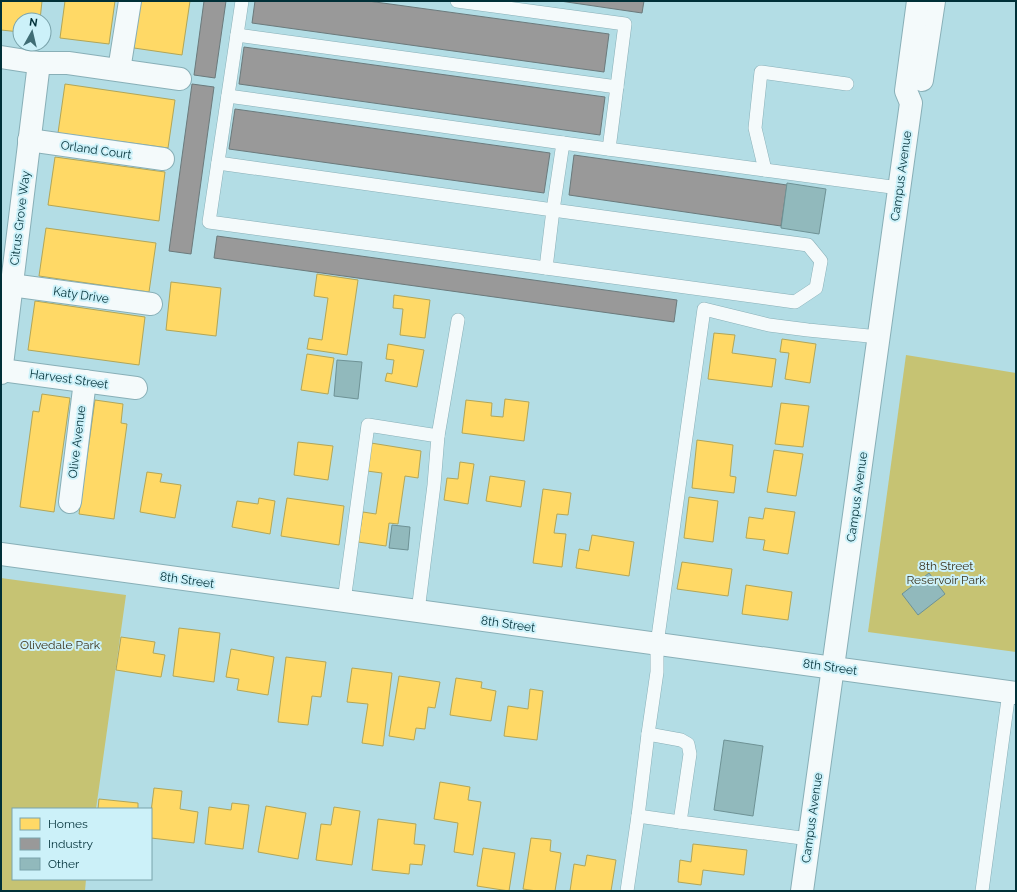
<svg xmlns="http://www.w3.org/2000/svg" width="1017" height="892" font-family="Raleway,sans-serif">
	<rect width="100%" height="100%" fill="#b3dde5"/>
	<g fill="#c6c373">
		<path d="M906 355 1016 373V652L868 632Z"/>
		<path d="M1 578 126 595 96 809H13V879H86L85 891H1Z"/>
	</g>
	<g fill="#ffd966" stroke="#b2a658">
		<path d="M1 1H42L40 20H20V32L1 30Z"/>
		<path d="M65 1H115L109 44 60 38Z"/>
		<path d="M140 1H190L182 55 134 48Z"/>
		<path d="M65 84 175 100 168 148 58 133Z"/>
		<path d="M55 157 165 172 159 221 48 205Z"/>
		<path d="M46 228 156 243 149 292 39 276Z"/>
		<path d="M317 274 358 280 347 355 307 349 309 338 322 340 328 298 314 296Z"/>
		<path d="M171 282 221 288 216 336 166 330Z"/>
		<path d="M394 295 430 300 425 338 400 335 403 309 393 308Z"/>
		<path d="M35 301 145 317 139 365 28 350Z"/>
		<path d="M714 333 735 335 732 353 776 359 772 387 708 379Z"/>
		<path d="M782 339 816 344 810 383 785 379 789 353 780 352Z"/>
		<path d="M388 344 424 350 417 387 385 381 387 373 392 374 394 360 386 359Z"/>
		<path d="M307 354 334 358 328 394 301 390Z"/>
		<path d="M42 394 70 398 54 512 20 507 33 411 39 412Z"/>
		<path d="M505 399 529 402 524 441 462 433 466 400 492 403 491 416 503 417Z"/>
		<path d="M95 400 123 404 121 423 127 424 114 519 79 514Z"/>
		<path d="M781 403 809 406 803 447 775 444Z"/>
		<path d="M697 440 733 445 730 476 736 477 734 493 692 488Z"/>
		<path d="M298 442 333 446 328 480 294 475Z"/>
		<path d="M371 443 421 451 418 478 405 476 398 524 389 523 386 546 358 542 363 512 376 514 382 473 367 471Z"/>
		<path d="M774 450 803 454 796 496 767 492Z"/>
		<path d="M460 462 474 464 468 504 444 500 447 478 458 479Z"/>
		<path d="M147 472 162 474 160 482 181 485 175 518 140 512Z"/>
		<path d="M490 476 525 481 521 507 486 501Z"/>
		<path d="M543 489 571 493 568 515 557 514 554 533 566 534 562 567 533 563Z"/>
		<path d="M689 497 718 501 713 542 684 538Z"/>
		<path d="M259 498 275 501 270 534 232 527 237 501 258 504Z"/>
		<path d="M287 498 344 506 339 545 281 536Z"/>
		<path d="M765 508 795 512 788 554 763 550 765 540 746 538 749 517 763 519Z"/>
		<path d="M592 535 634 542 629 576 576 568 579 549 589 551Z"/>
		<path d="M682 562 732 569 728 596 677 589Z"/>
		<path d="M746 585 792 592 788 620 742 614Z"/>
		<path d="M179 628 220 633 214 682 173 676Z"/>
		<path d="M121 637 155 642 153 653 165 655 161 677 116 670Z"/>
		<path d="M231 649 274 657 268 695 237 690 239 679 226 677Z"/>
		<path d="M286 657 326 662 321 697 312 696 308 725 278 722Z"/>
		<path d="M352 668 392 673 383 746 362 743 368 704 347 702Z"/>
		<path d="M399 676 440 682 435 708 428 707 425 729 416 728 414 740 389 736Z"/>
		<path d="M456 678 482 682 481 688 496 691 491 721 450 715Z"/>
		<path d="M530 689 543 691 537 740 504 736 508 706 528 709Z"/>
		<path d="M440 782 470 787 468 800 481 802 473 855 454 852 458 823 434 819Z"/>
		<path d="M154 788 182 791 180 809 198 812 194 843 151 838V812Z"/>
		<path d="M99 799 138 803V809H98Z"/>
		<path d="M232 803 249 805 243 849 205 844 209 807 231 810Z"/>
		<path d="M266 806 306 813 298 859 258 852Z"/>
		<path d="M334 807 360 811 352 865 316 860 321 824 331 825Z"/>
		<path d="M378 819 416 824 414 844 425 845 422 865 410 864 409 874 372 870Z"/>
		<path d="M531 838 551 840 550 851 561 853 555 891H537L523 889Z"/>
		<path d="M693 844 747 850 744 875 703 870 701 885 678 882 680 860 691 862Z"/>
		<path d="M483 848 515 853 509 891 477 886Z"/>
		<path d="M587 855 616 860 611 891H570L574 864 585 866Z"/>
	</g>
	<g fill="#999" stroke="#6b7a7c">
		<path d="M204 1H226L215 78 194 75Z"/>
		<path d="M255 1H368L609 34 604 72 252 23Z"/>
		<path d="M560 1H644L642 13Z"/>
		<path d="M244 47 605 97 600 135 239 84Z"/>
		<path d="M192 84 214 87 191 254 169 251Z"/>
		<path d="M235 109 550 153 544 193 229 149Z"/>
		<path d="M574 155 787 185 781 226 569 195Z"/>
		<path d="M217 236 677 300 674 322 214 258Z"/>
	</g>
	<g fill="#91b9bc" stroke="#6e9295">
		<path d="M787 183 826 189 819 234 781 228Z"/>
		<path d="M337 360 362 362 358 399 334 396Z"/>
		<path d="M392 525 410 527 408 550 389 548Z"/>
		<path d="M929 573 945 594 918 615 902 594Z"/>
		<path d="M724 740 763 746 753 816 714 810Z"/>
	</g>
	<g fill="none" stroke-linecap="round" stroke-linejoin="round">
		<g stroke="#88afb7" stroke-width="14">
			<g id="service">
				<path d="M242 1 209 222 795 302 816 288 821 261 808 245 553 210 563 143 899 188"/>
				<path d="M457 1 625 24 609 149"/>
				<path d="M237 35 617 87"/>
				<path d="M228 96 563 143"/>
				<path d="M218 163 553 210 546 268"/>
				<path d="M765 170 755 128 761 72 847 84"/>
				<path d="M438 436 458 320"/>
				<path d="M344 601 368 425 438 436 434 485 418 611"/>
				<path d="M648 734 681 740 688 744 690 754 680 822 809 839"/>
				<path d="M638 816 680 822"/>
				<path d="M627 891 638 816 648 734 657 672V644L704 309 769 325 808 330 879 337"/>
				<path d="M982 891 1009 692"/>
			</g>
		</g>
		<g stroke="#88afb7" stroke-width="24">
			<g id="minor">
				<path d="M1 57 39 63H68L180 79"/>
				<path d="M119 70 130 1"/>
				<path d="M29 140 163 159"/>
				<path d="M11 285 151 304"/>
				<path d="M1 370 136 388"/>
				<path d="M1 373 39 63"/>
				<path d="M70 502 85 381"/>
			</g>
		</g>
		<g stroke="#88afb7" stroke-width="24">
			<g id="tertiary">
				<path d="M922 80 934 1"/>
				<path d="M1 554 1016 693"/>
				<path d="M802 891 911 103 906 91 918 1"/>
			</g>
		</g>
		<use href="#service" stroke="#f4fafb" stroke-width="13"/>
		<use href="#minor" stroke="#f4fafb" stroke-width="22"/>
		<use href="#tertiary" stroke="#f4fafb" stroke-width="22"/>
	</g>
	<g text-anchor="middle" dominant-baseline="central" stroke-width="4" stroke-linejoin="round" paint-order="stroke">
		<g font-size="12" fill="#003038" stroke="#ccf1f9">
			<text transform="translate(96 150) rotate(8)">Orland Court</text>
			<text transform="translate(901 176) rotate(-82)">Campus Avenue</text>
			<text transform="translate(20 218) rotate(-83)">Citrus Grove Way</text>
			<text transform="translate(81 295) rotate(8)">Katy Drive</text>
			<text transform="translate(69 379) rotate(8)">Harvest Street</text>
			<text transform="translate(77 442) rotate(-83)">Olive Avenue</text>
			<text transform="translate(857 497) rotate(-82)">Campus Avenue</text>
			<text transform="translate(187 580) rotate(8)">8th Street</text>
			<text transform="translate(508 624) rotate(8)">8th Street</text>
			<text transform="translate(830 667) rotate(8)">8th Street</text>
			<text transform="translate(812 818) rotate(-82)">Campus Avenue</text>
		</g>
		<g font-size="12" fill="#3c341d" stroke="#ccf1f9">
			<text x="946" y="566">8th Street<tspan x="946" dy="14">Reservoir Park</tspan></text>
			<text x="60" y="645">Olivedale Park</text>
		</g>
	</g>
	<rect width="1017" height="892" fill="none" stroke="#003038" stroke-width="4"/>
	<rect x="12" y="808" width="140" height="72" fill="#ccf1f9" stroke="#7aa4ac"/>
	<rect x="20" y="818" width="20" height="12" fill="#ffd966" stroke="#7aa4ac"/>
	<text x="48" y="828" font-size="12" fill="#003038">Homes</text>
	<rect x="20" y="838" width="20" height="12" fill="#999999" stroke="#7aa4ac"/>
	<text x="48" y="848" font-size="12" fill="#003038">Industry</text>
	<rect x="20" y="858" width="20" height="12" fill="#91b9bc" stroke="#7aa4ac"/>
	<text x="48" y="868" font-size="12" fill="#003038">Other</text>
	<g transform="translate(32 32) rotate(8)"><circle r="19" fill="#ccf1f9" stroke="#7aa4ac"/>
	<path d="M0-3L7 15L0 10L-7 15Z" fill="#3f6d75"/>
	<text y="-6" font-size="11" font-weight="bold" text-anchor="middle" fill="#003038">N</text>
	</g>
</svg>
